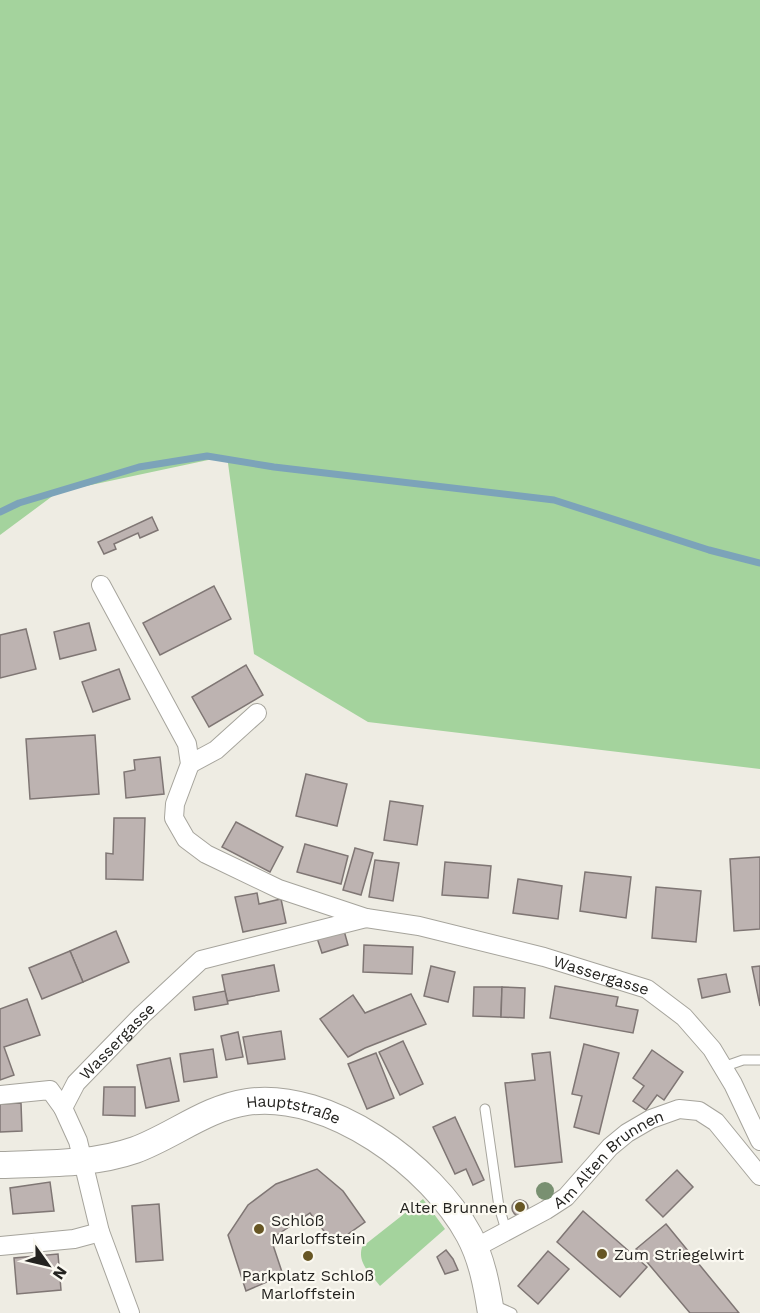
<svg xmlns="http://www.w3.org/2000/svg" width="760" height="1313" font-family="'Work Sans',sans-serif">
	<rect width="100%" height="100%" fill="#eeece3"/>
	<g fill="#a4d39d">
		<path d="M0 0H760V769L368 722 254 654 227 456 58 492 0 535Z"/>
		<path d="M423 1199 445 1229 380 1286C371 1274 357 1263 362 1247Z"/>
	</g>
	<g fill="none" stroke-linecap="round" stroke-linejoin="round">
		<path stroke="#7ca3b9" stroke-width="7" d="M0 512 19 503 139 467 207 456 274 467 554 500 709 550 760 563"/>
	</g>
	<g fill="#bdb3b1" stroke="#7f7674" stroke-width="1.5">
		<path d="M152 517 158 530 140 538 138 533 114 544 116 549 104 554 98 542Z"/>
		<path d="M214 586 231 619 160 655 143 623Z"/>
		<path d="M89 623 96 650 60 659 54 632Z"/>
		<path d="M26 629 36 669 0 678V635Z"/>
		<path d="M246 665 263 695 209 727 192 697Z"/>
		<path d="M119 669 130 699 93 712 82 682Z"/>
		<path d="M95 735 99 794 30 799 26 739Z"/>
		<path d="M160 757 164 794 126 798 124 772 135 770 134 760Z"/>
		<path d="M306 774 347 784 337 826 296 816Z"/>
		<path d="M390 801 423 806 417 845 384 840Z"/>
		<path d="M114 818H145L143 880 106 879V853L113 854Z"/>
		<path d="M236 822 283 847 270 872 222 847Z"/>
		<path d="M305 844 348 856 341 884 297 872Z"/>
		<path d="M355 848 373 853 361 895 343 890Z"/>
		<path d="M760 857V929L734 931 730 859Z"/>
		<path d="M375 860 399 863 393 901 369 897Z"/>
		<path d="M445 862 491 866 488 898 442 895Z"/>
		<path d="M585 872 631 877 626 918 580 911Z"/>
		<path d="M518 879 562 886 558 919 513 913Z"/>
		<path d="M656 887 701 891 696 942 652 938Z"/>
		<path d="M257 893 259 904 281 899 286 923 243 932 235 897Z"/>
		<path d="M343 927 348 945 322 953 316 935Z"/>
		<path d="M116 931 129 962 83 982 70 951Z"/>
		<path d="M364 945 413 947 412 974 363 972Z"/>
		<path d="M70 951 83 982 42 999 29 968Z"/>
		<path d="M274 965 279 991 227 1001 222 975Z"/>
		<path d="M431 966 455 972 448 1002 424 996Z"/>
		<path d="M760 966V1006L752 967Z"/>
		<path d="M726 974 730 992 702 998 698 979Z"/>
		<path d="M555 986 618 997 616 1006 638 1010 633 1033 550 1018Z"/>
		<path d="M474 987H502L501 1017 473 1016Z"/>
		<path d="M502 987 525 988 524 1018 501 1017Z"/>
		<path d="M225 991 228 1004 195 1010 193 997Z"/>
		<path d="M411 994 426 1024 365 1048 348 1057 320 1019 353 995 365 1013Z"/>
		<path d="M27 999 40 1035 4 1047 14 1075 0 1080V1009Z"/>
		<path d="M281 1031 285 1059 248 1064 243 1037Z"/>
		<path d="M238 1032 243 1057 226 1060 221 1036Z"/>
		<path d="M403 1041 423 1084 400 1095 379 1052Z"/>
		<path d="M584 1044 619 1053 599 1134 574 1127 582 1096 572 1094Z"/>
		<path d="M213 1049 217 1077 184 1082 180 1054Z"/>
		<path d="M652 1050 683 1072 664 1100 657 1095 646 1110 633 1101 644 1086 633 1078Z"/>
		<path d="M550 1052 562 1162 515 1167 505 1083 535 1080 532 1054Z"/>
		<path d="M376 1053 394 1098 367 1109 348 1064Z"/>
		<path d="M170 1058 179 1101 146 1108 137 1065Z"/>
		<path d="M104 1087H135V1116L103 1115Z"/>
		<path d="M21 1103 22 1131 0 1132V1104Z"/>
		<path d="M455 1117 484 1180 473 1185 466 1169 455 1174 433 1127Z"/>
		<path d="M317 1169 343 1191 365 1222 334 1244 310 1213 271 1239 283 1275 246 1291 228 1235 248 1205 276 1184Z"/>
		<path d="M677 1170 693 1187 663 1217 646 1200Z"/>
		<path d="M50 1182 54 1211 13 1214 10 1188Z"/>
		<circle cx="520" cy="1208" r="8"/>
		<path d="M159 1204 163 1260 136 1262 132 1206Z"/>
		<path d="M583 1211 647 1267 620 1297 557 1242Z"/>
		<path d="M666 1224 739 1313H690L636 1249Z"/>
		<path d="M446 1250 453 1259 458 1270 445 1274 437 1257Z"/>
		<path d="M548 1251 569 1269 538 1304 518 1286Z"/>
		<path d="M58 1254 61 1290 17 1294 14 1258Z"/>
	</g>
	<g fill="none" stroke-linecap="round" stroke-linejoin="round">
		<g stroke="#a6a49c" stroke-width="11">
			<g id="service">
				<path d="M723 1067 743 1060H760"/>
				<path d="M485 1109 499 1207 506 1230"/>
				<path d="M494 1305 512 1313"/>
			</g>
		</g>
		<g stroke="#a6a49c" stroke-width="20">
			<g id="minor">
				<path id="s1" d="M101 585 187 744 190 764 175 804 174 818 186 839 206 854 279 889 366 918 419 926 544 957 647 989 684 1017 712 1049 733 1084 760 1141"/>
				<path d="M190 764 216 750 257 713"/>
				<path d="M0 1095 50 1090 63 1108"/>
				<path d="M0 1246 74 1239 100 1232"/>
				<path id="s2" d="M475 1248 546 1210 566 1197 610 1147 627 1133 651 1119 679 1109 699 1111 716 1122 760 1176"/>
				<path id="s3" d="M130 1313 100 1232 78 1141 63 1108 76 1083 142 1015 201 960 366 918"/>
			</g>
		</g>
		<g stroke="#a6a49c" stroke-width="28">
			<g id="secondary">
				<path id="s4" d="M0 1165C45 1163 92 1165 135 1150 173 1136 206 1108 247 1102 329 1090 432 1166 469 1235 482 1259 487 1287 491 1313"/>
			</g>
		</g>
		<use href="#service" stroke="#fff" stroke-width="9"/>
		<use href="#minor" stroke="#fff" stroke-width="18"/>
		<use href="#secondary" stroke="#fff" stroke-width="26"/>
	</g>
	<circle fill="#799071" cx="545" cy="1191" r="9"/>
	<g fill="#675624" stroke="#fbf9f1" stroke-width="2">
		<circle cx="520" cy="1207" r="6"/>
		<circle cx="259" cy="1229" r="6"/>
		<circle cx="602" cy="1254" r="6"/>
		<circle cx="308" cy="1256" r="6"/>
	</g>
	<g text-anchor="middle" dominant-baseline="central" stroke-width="4.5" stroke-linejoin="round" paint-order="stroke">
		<g font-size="16" fill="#242320" stroke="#fbf9f1">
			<text stroke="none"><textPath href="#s1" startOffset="722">Wassergasse</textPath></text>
			<text stroke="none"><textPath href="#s3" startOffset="303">Wassergasse</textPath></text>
			<text stroke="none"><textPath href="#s4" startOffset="306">Hauptstraße</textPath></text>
			<text stroke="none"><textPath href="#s2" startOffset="162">Am Alten Brunnen</textPath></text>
		</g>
		<g font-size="16" fill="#242320" stroke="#fbf9f1" text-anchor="start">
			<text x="508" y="1207" text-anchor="end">Alter Brunnen</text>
			<text x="271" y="1220">Schloß<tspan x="271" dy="18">Marloffstein</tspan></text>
			<text x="614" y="1254">Zum Striegelwirt</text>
			<text x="308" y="1275" text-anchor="middle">Parkplatz Schloß<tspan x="308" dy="18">Marloffstein</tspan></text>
		</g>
	</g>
	<g transform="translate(48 1265) rotate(124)" stroke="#fbf9f1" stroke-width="4.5" paint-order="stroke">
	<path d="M0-4.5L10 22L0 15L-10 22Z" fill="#242320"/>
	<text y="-9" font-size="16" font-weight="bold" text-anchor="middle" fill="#242320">N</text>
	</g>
</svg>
